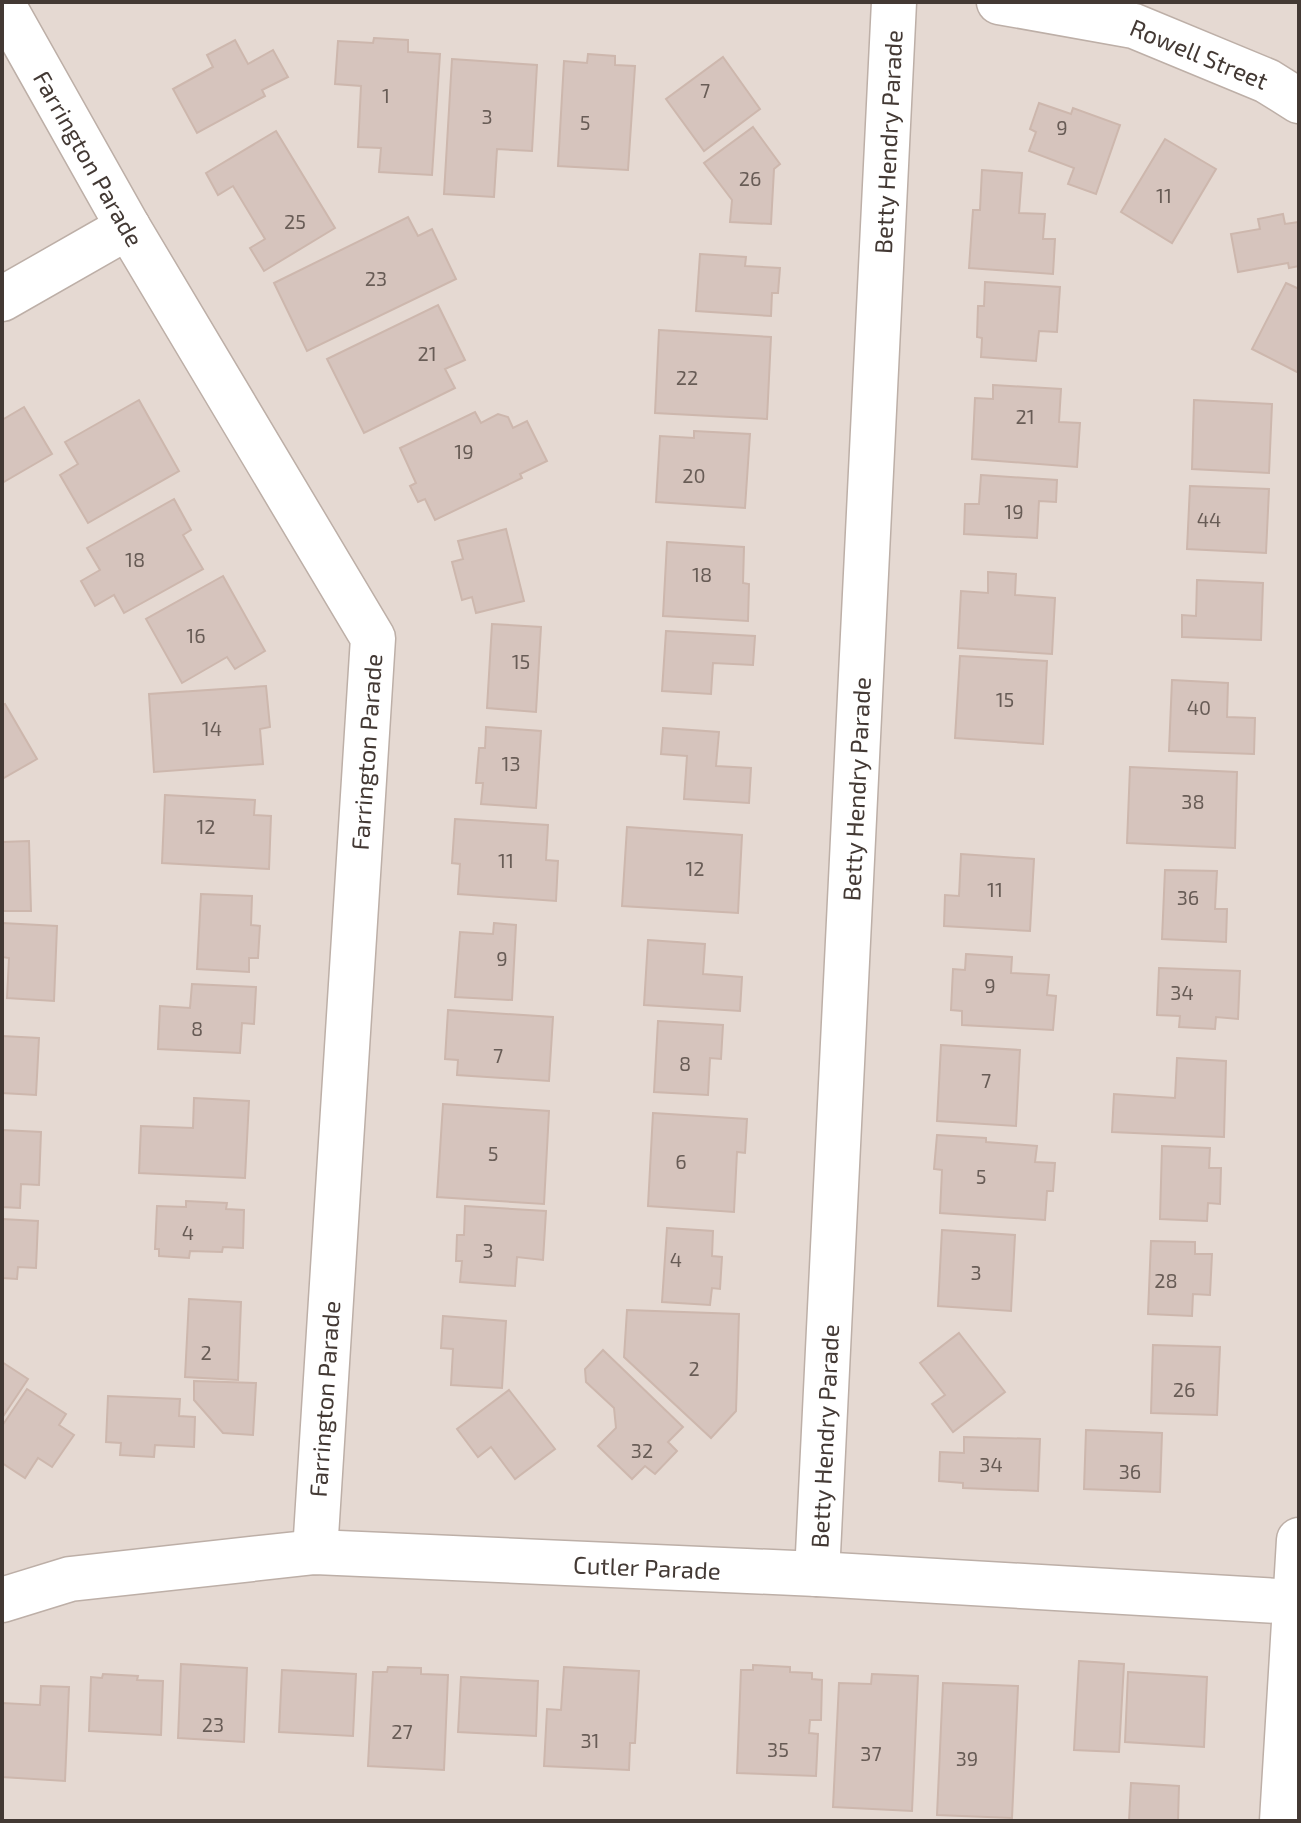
<svg xmlns="http://www.w3.org/2000/svg" width="1301" height="1823" font-family="'Exo 2',sans-serif">
	<rect width="100%" height="100%" fill="#f2e9e4"/>
	<rect fill="#e5d9d2" x="2" y="2" width="1297" height="1819"/>
	<g fill="#d6c4bd" stroke="#cdb7ad" stroke-width="2">
		<path d="M374 38 408 40V52L440 54 432 175 379 172 381 148 358 147 361 86 335 84 338 41 373 43Z"/>
		<path d="M235 40 248 64 273 50 288 77 262 90 265 96 197 133 173 89 213 67 207 55Z"/>
		<path d="M588 54 615 56V65L635 66 628 170 558 166 564 61 587 63Z"/>
		<path d="M723 57 760 109 704 151 666 99Z"/>
		<path d="M452 59 537 65 532 151 497 149 494 197 444 194Z"/>
		<path d="M1039 103 1071 114 1073 108 1120 125 1096 194 1068 184 1074 168 1029 151 1036 132 1030 129Z"/>
		<path d="M753 127 780 164 774 169 771 224 730 222 732 200 704 163Z"/>
		<path d="M276 131 335 228 264 271 250 248 265 239 233 186 218 195 206 173Z"/>
		<path d="M1165 139 1216 169 1172 243 1121 212Z"/>
		<path d="M982 170 1022 173 1019 213 1045 214 1043 239H1055L1053 274 969 268 973 210H980Z"/>
		<path d="M1283 214 1285 224 1299 222V266L1289 268 1288 263 1238 272 1231 234 1260 229 1258 219Z"/>
		<path d="M408 217 418 236 432 229 456 279 307 351 274 283Z"/>
		<path d="M700 254 746 257 745 266 780 268 778 293H772L771 316 696 311Z"/>
		<path d="M985 282 1060 287 1057 332 1039 331 1036 361 981 357 982 338 977 337 978 306H984Z"/>
		<path d="M1286 283 1299 289V373L1252 349Z"/>
		<path d="M438 305 465 360 445 369 455 388 364 433 327 359Z"/>
		<path d="M659 330 771 337 767 419 655 413Z"/>
		<path d="M993 385 1061 389 1059 422 1080 423 1077 467 972 459 975 398 993 399Z"/>
		<path d="M139 400 179 471 88 523 60 475 78 464 65 442Z"/>
		<path d="M1194 400 1272 404 1269 473 1192 469Z"/>
		<path d="M24 407 52 454 2 483V420Z"/>
		<path d="M475 412 481 423 498 414 508 417 513 428 527 421 547 461 520 474 522 478 435 520 425 499 418 502 410 486 416 483 400 448Z"/>
		<path d="M694 431 750 434 745 508 656 502 660 436 694 438Z"/>
		<path d="M981 475 1057 480 1056 502 1039 501 1037 538 964 534 965 504H979Z"/>
		<path d="M1190 486 1269 489 1266 553 1187 549Z"/>
		<path d="M174 499 191 530 183 535 203 569 124 613 114 595 95 606 81 581 100 570 87 548Z"/>
		<path d="M506 529 524 601 476 613 472 597 462 600 452 562 463 559 458 541Z"/>
		<path d="M667 542 744 547 743 583 749 584 748 621 663 616Z"/>
		<path d="M988 572 1016 574 1015 595 1055 598 1052 654 958 648 961 591 988 593Z"/>
		<path d="M223 576 265 651 235 669 227 657 182 683 146 619Z"/>
		<path d="M1197 580 1263 583 1261 640 1182 637V615L1196 616Z"/>
		<path d="M492 624 541 627 536 712 487 708Z"/>
		<path d="M666 631 755 636 753 665 713 663 711 694 662 691Z"/>
		<path d="M960 656 1047 661 1043 744 955 738Z"/>
		<path d="M1172 680 1228 683 1227 717 1255 718 1254 754 1169 751Z"/>
		<path d="M266 686 270 727 260 729 263 764 154 772 149 694Z"/>
		<path d="M5 704 37 759 2 779V705Z"/>
		<path d="M486 727 541 731 536 808 481 804 483 783H476L479 748H485Z"/>
		<path d="M663 728 719 732 716 766 751 768 749 803 684 799 687 756 661 754Z"/>
		<path d="M1130 767 1237 772 1235 848 1127 843Z"/>
		<path d="M165 795 255 800 254 815 271 816 269 869 162 863Z"/>
		<path d="M455 819 548 825 546 860 558 861 556 901 458 894 460 864 452 863Z"/>
		<path d="M627 827 742 835 738 913 622 906Z"/>
		<path d="M29 841 31 911H2V842Z"/>
		<path d="M961 854 1034 859 1030 931 944 926 945 895 959 896Z"/>
		<path d="M1165 870 1217 871 1215 909H1227L1226 942 1162 939Z"/>
		<path d="M201 894 252 896 251 925 260 926 258 958H249V972L197 969Z"/>
		<path d="M2 923 57 926 54 1001 7 998 9 958 2 957Z"/>
		<path d="M494 923 516 925 512 1000 455 997 460 932 493 934Z"/>
		<path d="M648 940 705 944 703 974 742 977 740 1011 644 1005Z"/>
		<path d="M966 954 1012 957 1011 973 1049 975 1047 995 1056 996 1053 1030 962 1025V1011L951 1010 953 969 965 970Z"/>
		<path d="M1159 968 1240 971 1238 1019 1216 1017 1215 1029 1179 1027 1180 1016 1157 1015Z"/>
		<path d="M192 984 256 987 254 1024 242 1023 240 1053 158 1049 160 1006 190 1008Z"/>
		<path d="M448 1010 553 1017 549 1081 457 1075 458 1060 445 1059Z"/>
		<path d="M658 1021 723 1025 721 1059 710 1058 708 1095 654 1092Z"/>
		<path d="M2 1036 39 1038 36 1095 2 1093Z"/>
		<path d="M941 1045 1020 1050 1016 1126 937 1121Z"/>
		<path d="M1177 1058 1226 1061 1224 1137 1112 1132 1114 1094 1175 1098Z"/>
		<path d="M194 1098 249 1101 245 1178 139 1173 141 1126 193 1128Z"/>
		<path d="M443 1104 549 1111 544 1204 437 1197Z"/>
		<path d="M653 1113 747 1119 745 1153 737 1152 734 1212 648 1206Z"/>
		<path d="M2 1130 41 1132 39 1185 21 1184 20 1208 2 1207Z"/>
		<path d="M937 1135 986 1138V1142L1037 1146 1035 1162 1055 1163 1053 1191H1047L1045 1220 940 1213 942 1170 934 1169Z"/>
		<path d="M1162 1146 1210 1148 1209 1168H1221L1220 1204 1208 1203 1207 1221 1160 1219Z"/>
		<path d="M186 1201 227 1203 226 1209 244 1210 243 1248 223 1247 222 1252 190 1251 189 1258 159 1256V1249H155L157 1206 186 1207Z"/>
		<path d="M465 1206 546 1211 543 1260 517 1257 515 1286 460 1282 462 1261H456L457 1235H464Z"/>
		<path d="M2 1219 38 1221 36 1268 18 1267 17 1279 2 1278Z"/>
		<path d="M667 1228 713 1231 712 1256 722 1257 720 1289 712 1288 710 1305 662 1302Z"/>
		<path d="M942 1230 1015 1235 1011 1311 938 1306Z"/>
		<path d="M1151 1241 1195 1242V1254H1212L1210 1295 1193 1294 1192 1316 1148 1314Z"/>
		<path d="M189 1299 241 1302 238 1380 185 1377Z"/>
		<path d="M627 1310 739 1314 736 1411 711 1438 624 1357Z"/>
		<path d="M443 1316 506 1321 502 1388 451 1385 453 1349 441 1348Z"/>
		<path d="M959 1333 1005 1392 953 1432 932 1404 945 1395 920 1363Z"/>
		<path d="M1153 1345 1220 1347 1217 1415 1151 1413Z"/>
		<path d="M603 1350 683 1427 668 1442 677 1451 655 1474 645 1466 632 1479 598 1446 616 1428 614 1408 586 1382 585 1369Z"/>
		<path d="M2 1362 28 1379 2 1418Z"/>
		<path d="M194 1381 256 1383 253 1435 223 1433 194 1400Z"/>
		<path d="M27 1389 66 1414 59 1425 74 1435 52 1467 38 1458 25 1478 2 1463V1426Z"/>
		<path d="M509 1390 555 1449 515 1479 491 1447 478 1457 457 1429Z"/>
		<path d="M108 1396 180 1399 179 1416 195 1417 194 1447 155 1445 154 1457 120 1455 121 1443 106 1442Z"/>
		<path d="M1086 1430 1162 1433 1160 1492 1084 1489Z"/>
		<path d="M964 1437 1040 1439 1038 1491 963 1488V1483L939 1481 940 1452 964 1453Z"/>
		<path d="M1079 1661 1124 1664 1119 1752 1074 1750Z"/>
		<path d="M181 1664 247 1668 244 1742 178 1738Z"/>
		<path d="M753 1665 790 1667V1672L812 1673V1679L822 1680 821 1720H810L809 1733 818 1734 816 1776 737 1773 741 1670H753Z"/>
		<path d="M388 1667 421 1668V1674L448 1675 444 1770 368 1766 373 1672H387Z"/>
		<path d="M564 1667 639 1671 635 1743H630L629 1770 544 1766 547 1709 561 1710Z"/>
		<path d="M282 1670 356 1674 353 1736 279 1732Z"/>
		<path d="M1128 1672 1207 1677 1204 1747 1125 1742Z"/>
		<path d="M103 1674 138 1676 137 1680 163 1681 161 1735 89 1731 91 1677 102 1678Z"/>
		<path d="M872 1674 918 1676 912 1811 833 1807 839 1683 871 1684Z"/>
		<path d="M461 1677 538 1681 536 1736 458 1732Z"/>
		<path d="M943 1683 1018 1686 1012 1818 937 1815Z"/>
		<path d="M41 1686 69 1687 65 1781 2 1777V1703L40 1705Z"/>
		<path d="M1131 1783 1179 1786 1178 1821H1129Z"/>
	</g>
	<g fill="none" stroke-linecap="round" stroke-linejoin="round">
		<g stroke="#bdafa7" stroke-width="47">
			<g id="minor">
				<path id="s1" d="M999 2 1134 26 1267 81 1299 101"/>
				<path id="s2" d="M2 3 128 227 373 638 315 1552"/>
				<path d="M2 299 128 227"/>
				<path id="s3" d="M817 1574 894 2"/>
				<path id="s4" d="M2 1600 70 1579 315 1552 817 1574 1295 1602"/>
				<path d="M1282 1821 1299 1540"/>
			</g>
		</g>
		<use href="#minor" stroke="#fff" stroke-width="44"/>
	</g>
	<g text-anchor="middle" dominant-baseline="central" stroke-width="6" stroke-linejoin="round" paint-order="stroke">
		<g font-size="20" fill="#685c56">
			<text x="705" y="90">7</text>
			<text x="386" y="95">1</text>
			<text x="487" y="116">3</text>
			<text x="585" y="122">5</text>
			<text x="1062" y="127">9</text>
			<text x="750" y="178">26</text>
			<text x="1164" y="195">11</text>
			<text x="295" y="221">25</text>
			<text x="376" y="278">23</text>
			<text x="427" y="353">21</text>
			<text x="687" y="377">22</text>
			<text x="1025" y="416">21</text>
			<text x="464" y="451">19</text>
			<text x="694" y="475">20</text>
			<text x="1014" y="511">19</text>
			<text x="1209" y="519">44</text>
			<text x="135" y="559">18</text>
			<text x="702" y="574">18</text>
			<text x="196" y="635">16</text>
			<text x="521" y="661">15</text>
			<text x="1005" y="699">15</text>
			<text x="1199" y="707">40</text>
			<text x="212" y="728">14</text>
			<text x="511" y="763">13</text>
			<text x="1193" y="801">38</text>
			<text x="206" y="826">12</text>
			<text x="506" y="860">11</text>
			<text x="695" y="868">12</text>
			<text x="995" y="889">11</text>
			<text x="1188" y="897">36</text>
			<text x="502" y="958">9</text>
			<text x="990" y="985">9</text>
			<text x="1182" y="992">34</text>
			<text x="197" y="1028">8</text>
			<text x="498" y="1055">7</text>
			<text x="685" y="1063">8</text>
			<text x="986" y="1080">7</text>
			<text x="493" y="1153">5</text>
			<text x="681" y="1161">6</text>
			<text x="981" y="1176">5</text>
			<text x="188" y="1232">4</text>
			<text x="488" y="1250">3</text>
			<text x="676" y="1259">4</text>
			<text x="976" y="1272">3</text>
			<text x="1166" y="1280">28</text>
			<text x="206" y="1352">2</text>
			<text x="694" y="1368">2</text>
			<text x="1184" y="1389">26</text>
			<text x="642" y="1450">32</text>
			<text x="991" y="1464">34</text>
			<text x="1130" y="1471">36</text>
			<text x="213" y="1724">23</text>
			<text x="402" y="1731">27</text>
			<text x="590" y="1740">31</text>
			<text x="778" y="1749">35</text>
			<text x="871" y="1753">37</text>
			<text x="967" y="1758">39</text>
		</g>
		<g font-size="24" fill="#433934" stroke="#fff">
			<text stroke="none"><textPath href="#s1" startOffset="208">Rowell Street</textPath></text>
			<text stroke="none"><textPath href="#s3" startOffset="1434">Betty Hendry Parade</textPath></text>
			<text stroke="none"><textPath href="#s2" startOffset="178">Farrington Parade</textPath></text>
			<text transform="translate(366 752) rotate(-86)">Farrington Parade</text>
			<text stroke="none"><textPath href="#s3" startOffset="786">Betty Hendry Parade</textPath></text>
			<text transform="translate(324 1399) rotate(-86)">Farrington Parade</text>
			<text stroke="none"><textPath href="#s3" startOffset="138">Betty Hendry Parade</textPath></text>
			<text stroke="none"><textPath href="#s4" startOffset="650">Cutler Parade</textPath></text>
		</g>
	</g>
	<rect width="1301" height="1823" fill="none" stroke="#433934" stroke-width="8"/>
</svg>
